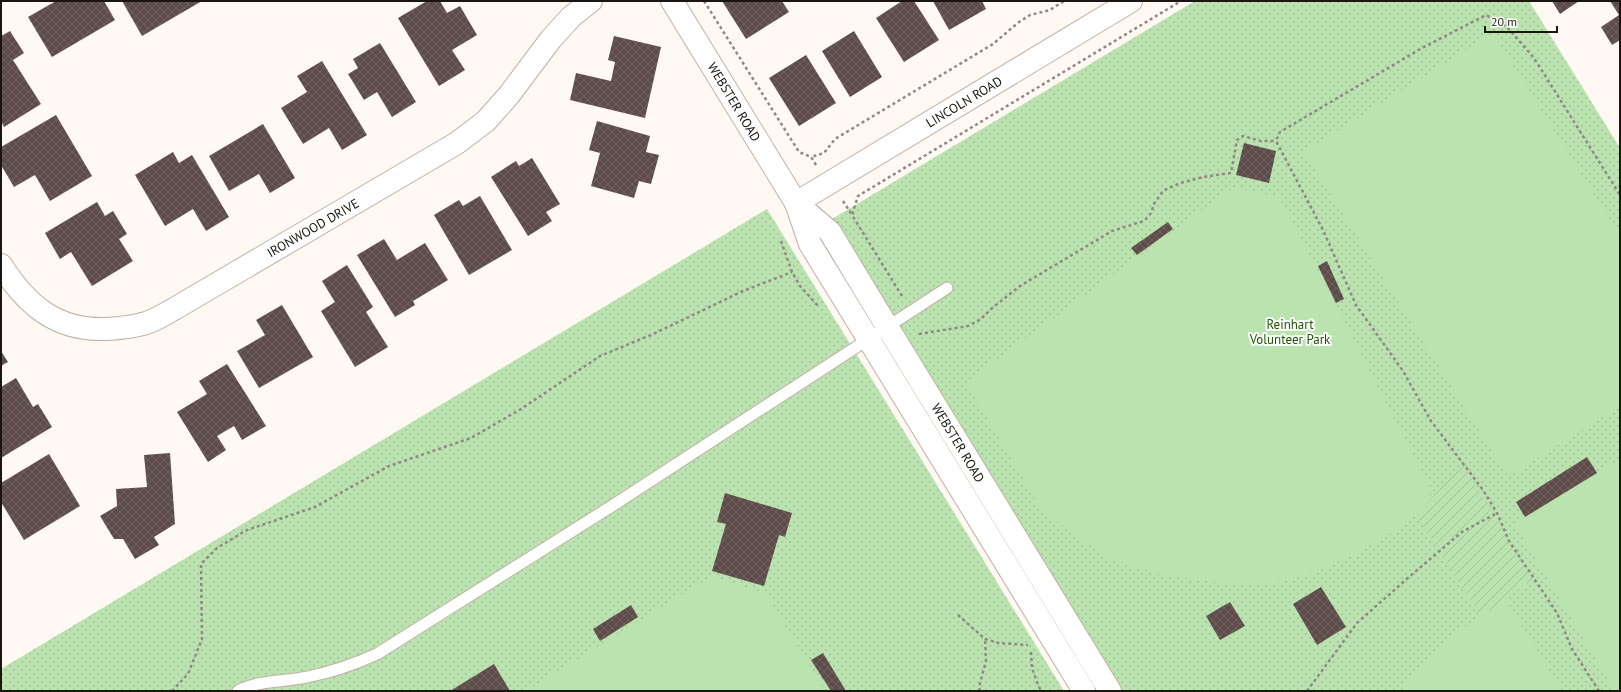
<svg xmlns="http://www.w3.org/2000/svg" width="1621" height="692" font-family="'PT Sans',sans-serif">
	<defs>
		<pattern id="park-dots" width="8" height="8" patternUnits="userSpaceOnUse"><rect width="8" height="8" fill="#bbe3b0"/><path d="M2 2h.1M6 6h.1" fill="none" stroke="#a0c296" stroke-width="1.8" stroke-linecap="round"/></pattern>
		<pattern id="garden-furrows" width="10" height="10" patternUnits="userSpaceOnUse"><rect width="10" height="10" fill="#bbe3b0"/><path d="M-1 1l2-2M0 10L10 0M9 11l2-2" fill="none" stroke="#a0c296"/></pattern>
		<pattern id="building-cross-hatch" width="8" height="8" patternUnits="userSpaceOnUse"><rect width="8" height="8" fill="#5e4c4a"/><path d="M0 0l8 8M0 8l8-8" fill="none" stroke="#706260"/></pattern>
	</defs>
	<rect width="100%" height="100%" fill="#fff8f3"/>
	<g fill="url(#park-dots)">
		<path d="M1195 1H1529L1620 148V691H1123L832 219Z"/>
		<path d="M767 209 1064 691H1V669Z"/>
	</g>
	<path fill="url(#garden-furrows)" d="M1463 465 1534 578 1480 617 1416 515Z"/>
	<g fill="#bbe3b0">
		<path d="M1493 33 1620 236V406L1508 477 1304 152Z"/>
		<path d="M1234 187 1280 198 1432 491 1416 515 1396 530 1354 555 1308 575 1266 585 1222 583 1162 575 1111 559 1068 531 1039 506 966 382Z"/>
		<path d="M1620 459V691H1615L1514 523Z"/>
		<path d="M712 576 766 594 825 691H526Z"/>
		<path d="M1506 600 1562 691H1403L1405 686 1432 655 1462 629Z"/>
	</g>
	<g fill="url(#building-cross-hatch)">
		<path d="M56 1H104L115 20 52 57 28 17Z"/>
		<path d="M122 1H202L142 36Z"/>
		<path d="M427 1H440L447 13 460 6 477 35 452 50 465 70 439 86 398 18Z"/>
		<path d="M722 1H782L789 12 746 39Z"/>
		<path d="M902 1H914L939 40 904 62 876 18Z"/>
		<path d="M933 1H982L986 9 949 30Z"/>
		<path d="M1552 1H1579L1560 14Z"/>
		<path d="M1610 1H1620V40L1612 45 1601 27 1619 15Z"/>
		<path d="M10 31 24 53 13 60 41 104 4 127 1 121V36Z"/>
		<path d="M854 31 882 77 850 97 822 51Z"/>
		<path d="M614 36 661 47 645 118 570 100 576 73 611 81 615 62 608 60Z"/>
		<path d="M380 43 416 102 392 117 377 92 364 100 348 74 358 68 353 59Z"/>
		<path d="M806 55 836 103 799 126 769 78Z"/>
		<path d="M322 61 367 135 342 150 329 128 303 144 281 108 307 92 297 76Z"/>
		<path d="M56 115 92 176 50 201 35 175 14 187 1 165V147Z"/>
		<path d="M597 121 650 136 646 152 659 155 651 184 639 181 634 198 591 186 600 153 589 150Z"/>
		<path d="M263 124 295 178 270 193 259 174 229 191 209 156Z"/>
		<path d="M1244 143 1276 151 1269 183 1236 175Z"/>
		<path d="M173 152 179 163 192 155 229 217 206 231 193 209 165 226 135 175Z"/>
		<path d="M532 158 560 204 546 212 552 221 528 236 491 177 516 161 519 166Z"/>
		<path d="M480 196 512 250 469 275 434 215 459 200 463 206Z"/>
		<path d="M97 202 105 216 113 211 127 234 119 239 133 261 92 286 71 252 60 259 45 233Z"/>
		<path d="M1168 222 1173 229 1137 255 1131 248Z"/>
		<path d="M384 239 397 260 425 243 448 280 413 301 415 305 395 317 357 255Z"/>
		<path d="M1327 261 1344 299 1336 303 1318 266Z"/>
		<path d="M347 265 373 307 366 312 388 347 355 367 321 311 335 302 322 281Z"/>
		<path d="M282 305 313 357 259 388 237 351 265 335 256 320Z"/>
		<path d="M1 351 8 362 1 366Z"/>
		<path d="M227 364 266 426 242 440 234 426 217 436 226 450 208 462 177 412 207 394 199 381Z"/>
		<path d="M16 378 33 407 38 404 52 427 1 458V387Z"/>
		<path d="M170 453 175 524 154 537 159 545 135 559 123 539H114L100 516 117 506 116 489 147 487 144 455Z"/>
		<path d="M49 454 80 506 24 540 1 502V483Z"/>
		<path d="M1587 457 1597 473 1525 517 1516 502Z"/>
		<path d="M725 493 792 513 785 537 779 535 764 586 712 571 726 524 717 522Z"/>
		<path d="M1321 587 1346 627 1317 645 1293 604Z"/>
		<path d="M1230 602 1245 626 1220 640 1206 616Z"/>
		<path d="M631 605 638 617 600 641 593 629Z"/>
		<path d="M823 653 846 691H831L811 660Z"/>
		<path d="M494 664 510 691H450Z"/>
	</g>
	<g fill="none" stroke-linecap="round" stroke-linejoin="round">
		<g stroke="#c0b1a4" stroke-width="13">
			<path id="service" d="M238 691C259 680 284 682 307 677 332 672 355 664 377 654L615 504 947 288"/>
		</g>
		<g stroke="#c0b1a4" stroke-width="24">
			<g id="minor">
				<path d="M672 1 796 203"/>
				<path d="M1 265C27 306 57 331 107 329 121 328 134 327 146 323 156 320 165 314 174 309L457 143 486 121 509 95 551 39 571 17 591 1"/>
				<path d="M888 328 1110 691"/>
				<path d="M869 340 1084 691"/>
			</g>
		</g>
		<g stroke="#c0b1a4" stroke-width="24">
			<g id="tertiary">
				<path d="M796 203 1131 1"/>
				<path d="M796 203 830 232 888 328"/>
				<path d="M796 203 810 244 869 340"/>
			</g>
		</g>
		<g stroke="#8f8984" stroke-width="2.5" stroke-dasharray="3 3" stroke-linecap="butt">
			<path d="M704 1 799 152 811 157"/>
			<path d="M816 165 811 157 824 153 835 139 993 44 1019 22 1030 15 1050 10 1064 1"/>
			<path d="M843 201 852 215"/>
			<path d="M781 241 792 272 800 286 819 307"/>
			<path d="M902 296 852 215 858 196 1181 1"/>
			<path d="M919 334 968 326 981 319 991 309 1020 286 1112 231 1144 221 1151 213 1154 204 1163 191 1180 183 1203 177 1231 173 1237 140 1243 136 1261 141H1276"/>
			<path d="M958 615 985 639 999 643 1028 645"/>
			<path d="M1031 652 1032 668 1037 682 1041 691"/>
			<path d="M172 691 188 674 202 639 201 564 217 548 247 530 315 507 389 466 471 438 521 409 600 356 651 335 743 291 792 272"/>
			<path d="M980 691 979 687 986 661 985 639"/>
			<path d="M1307 691 1357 623 1409 577 1462 532 1497 513"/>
			<path d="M1599 691 1572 649 1557 613 1509 541 1497 513 1483 490 1431 421 1403 371 1356 305 1323 230 1276 141 1280 132 1422 48 1486 15 1506 26 1534 58 1620 195"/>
		</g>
		<use href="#service" stroke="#fff" stroke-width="11"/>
		<use href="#minor" stroke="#fff" stroke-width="22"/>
		<use href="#tertiary" stroke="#fff" stroke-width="22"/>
	</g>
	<g text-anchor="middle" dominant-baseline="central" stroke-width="4" stroke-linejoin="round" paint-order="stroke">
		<g font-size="13" fill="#1a1510" stroke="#fff">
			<text transform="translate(734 102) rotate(59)">WEBSTER ROAD</text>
			<text transform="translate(964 102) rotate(-31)">LINCOLN ROAD</text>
			<text transform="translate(313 228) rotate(-30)">IRONWOOD DRIVE</text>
			<text transform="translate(958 443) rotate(59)">WEBSTER ROAD</text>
		</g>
		<g font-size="13" fill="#1c5602" stroke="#fff">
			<text x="1290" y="324">Reinhart<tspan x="1290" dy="15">Volunteer Park</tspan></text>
		</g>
	</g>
	<rect width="1621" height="692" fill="none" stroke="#1a1510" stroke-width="4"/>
	<path d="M1485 26v6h72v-6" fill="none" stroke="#1a1510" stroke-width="2"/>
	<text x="1491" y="26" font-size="12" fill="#1a1510" stroke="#ffffff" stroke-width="3" paint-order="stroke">20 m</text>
</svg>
